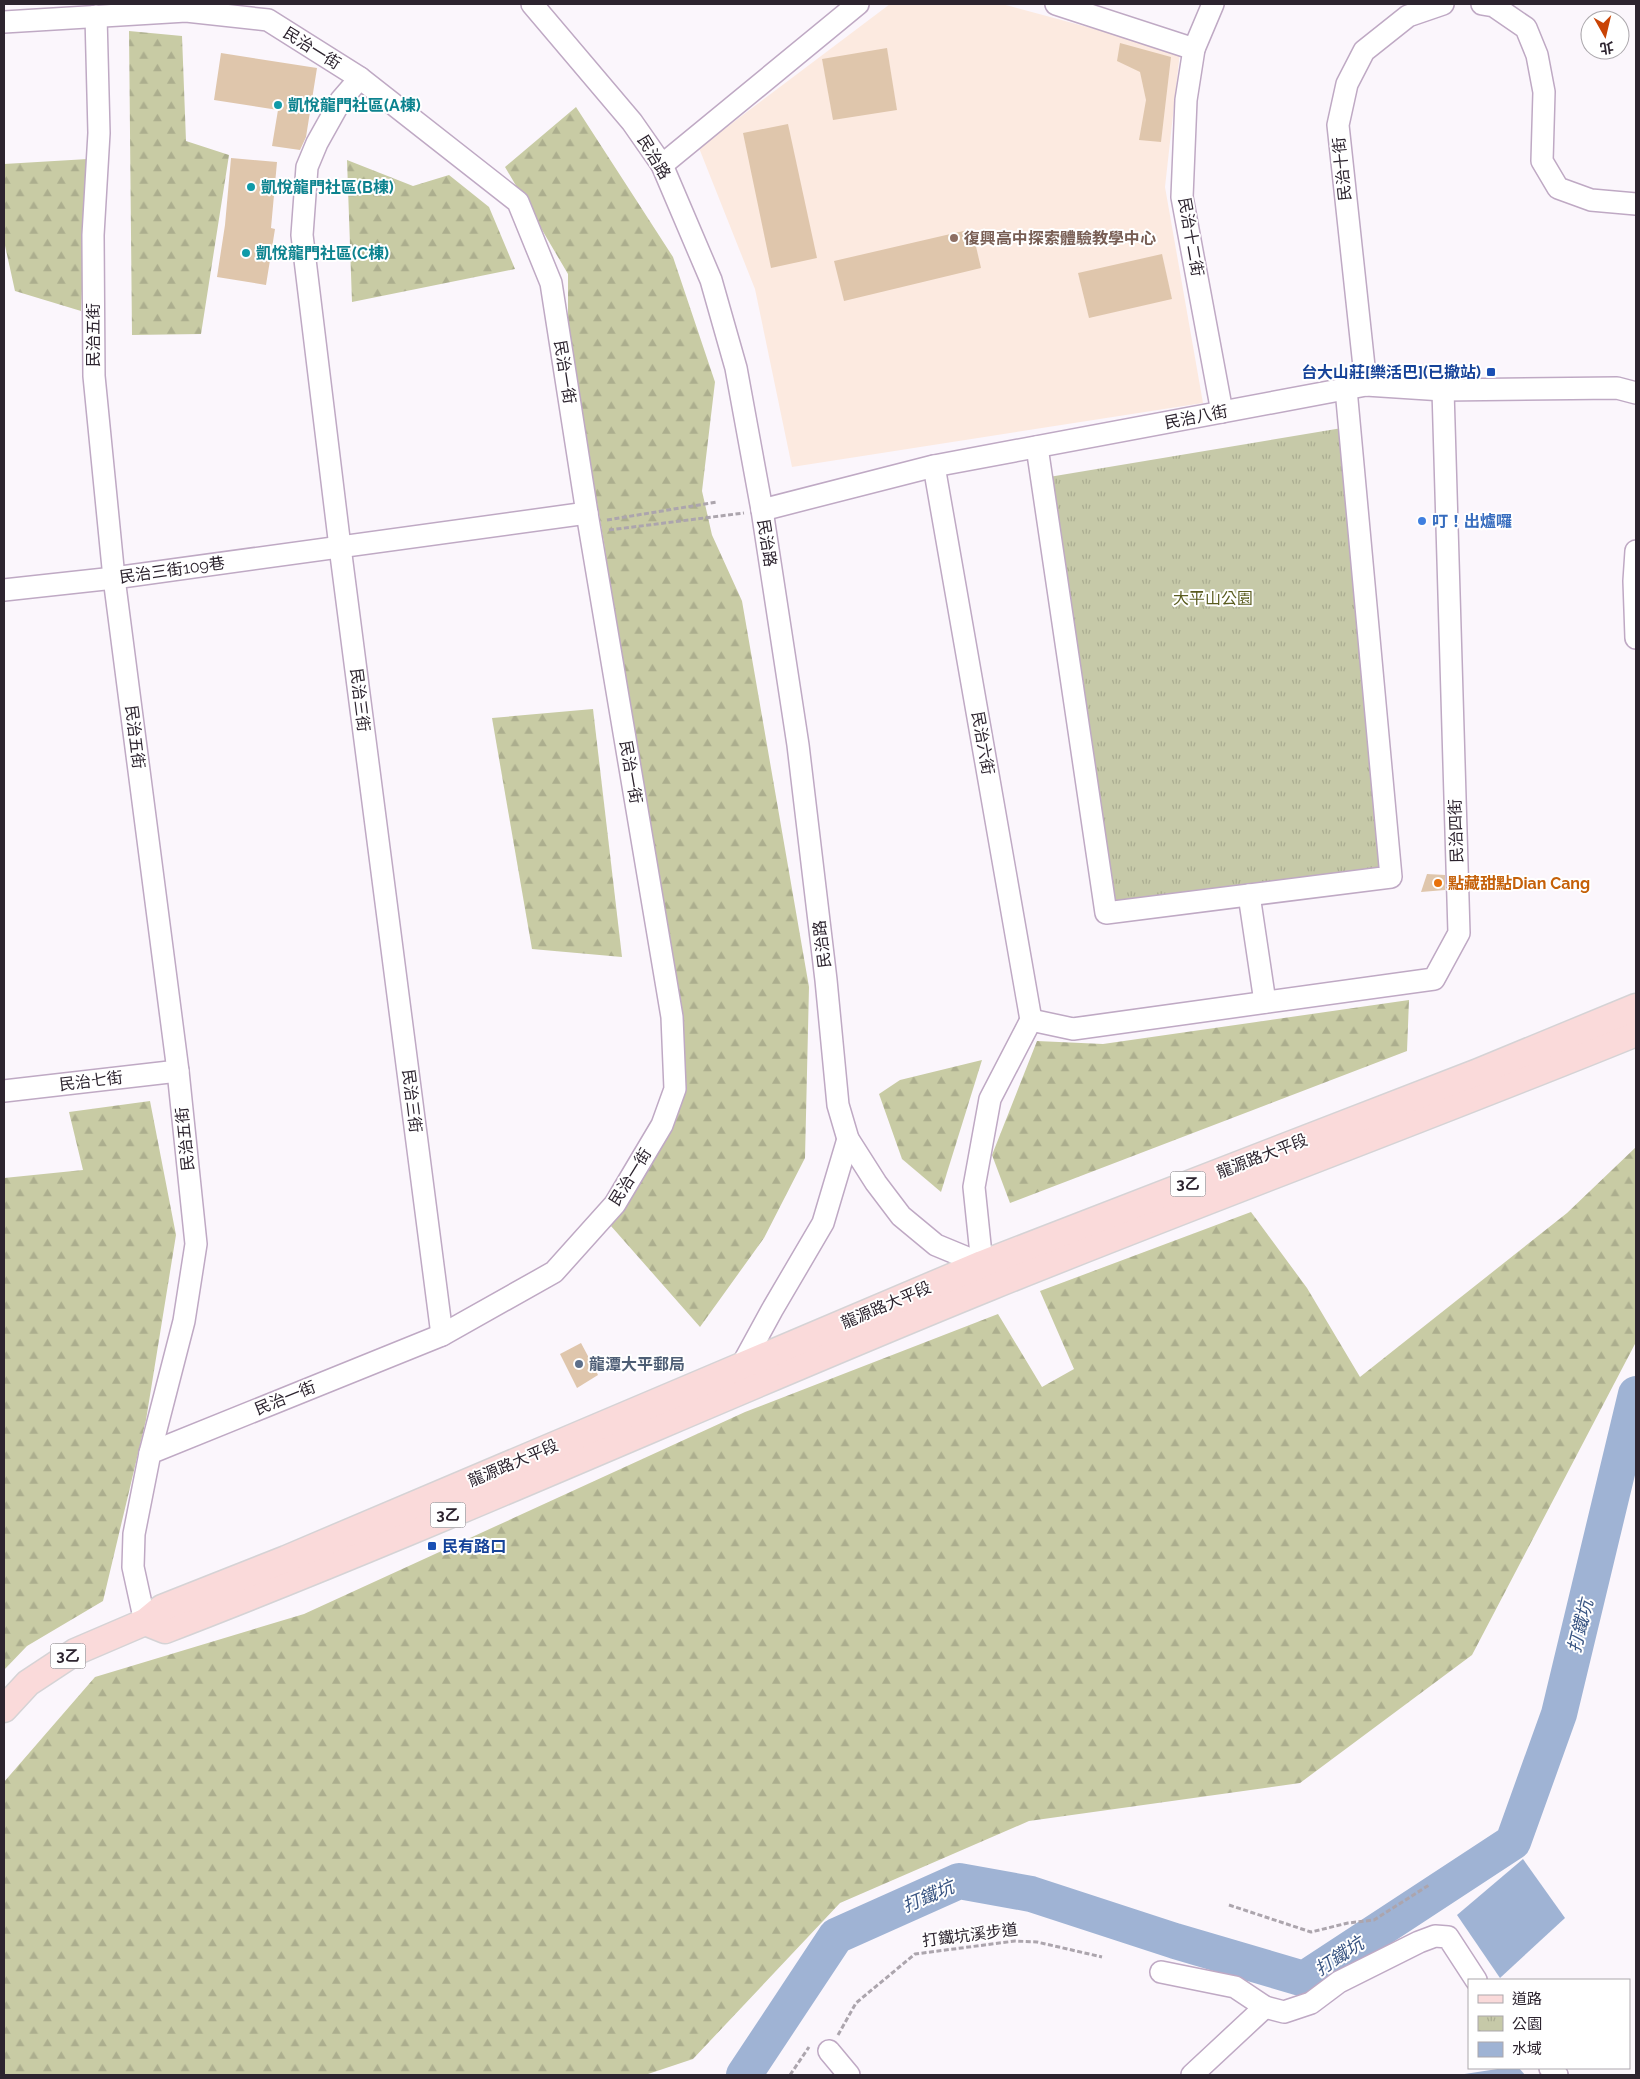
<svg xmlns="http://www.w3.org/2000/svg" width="1640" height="2079" font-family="Raleway,'Noto Sans TC',sans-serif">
	<defs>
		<pattern id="forest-firs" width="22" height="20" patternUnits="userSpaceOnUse" patternTransform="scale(1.25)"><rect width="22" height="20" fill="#c8cba4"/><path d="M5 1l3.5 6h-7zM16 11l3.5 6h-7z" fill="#acae8e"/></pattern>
		<pattern id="park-tufts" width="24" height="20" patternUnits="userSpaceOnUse" patternTransform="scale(1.25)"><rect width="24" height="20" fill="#c6c9a8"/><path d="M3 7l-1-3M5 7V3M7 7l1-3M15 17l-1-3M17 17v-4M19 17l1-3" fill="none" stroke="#aaac91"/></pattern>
	</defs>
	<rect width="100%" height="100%" fill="#fbf6fc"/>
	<path fill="#fceae0" d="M890 4H1002L1180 52 1165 187 1203 403 792 467 755 289 699 148Z"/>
	<g fill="url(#forest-firs)">
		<path d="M129 31 182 36 186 141 229 155 201 334 132 335Z"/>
		<path d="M576 107 673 257 715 382 702 491 712 535 742 601 809 987 805 1158 764 1238 700 1327 611 1226 674 1107 651 866 604 543 568 335V274L505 167Z"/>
		<path d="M88 159 81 311 15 291 4 241V164Z"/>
		<path d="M347 160 413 186 449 175 489 207 515 269 352 302Z"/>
		<path d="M593 709 622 957 532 949 492 718Z"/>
		<path d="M1409 1000 1407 1051 1010 1203 992 1155 1037 1041 1103 1044Z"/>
		<path d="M982 1060 941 1192 902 1159 879 1094 900 1080Z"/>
		<path d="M150 1101 176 1235 146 1420 103 1601 27 1646 4 1670V1178L83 1170 69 1112Z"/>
		<path d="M1636 1147V1342L1472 1655 1300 1783 1029 1821 840 1903 693 2059 645 2075H4V1782L95 1677 304 1614 745 1412 998 1314 1042 1387 1074 1369 1040 1291 1251 1212 1307 1288 1360 1377 1567 1213Z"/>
	</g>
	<path fill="url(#park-tufts)" d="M1342 428 1385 873 1109 909 1049 477Z"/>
	<g fill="#9fb3d4">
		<path d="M1523 1859 1565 1918 1500 1978 1457 1915Z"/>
		<path d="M1504 2068H1519L1525 2075H1458Z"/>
	</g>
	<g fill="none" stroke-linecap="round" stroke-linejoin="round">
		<path stroke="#9fb3d4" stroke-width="36" d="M744 2075 836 1936 959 1881 1031 1894 1175 1941 1304 1979 1513 1842 1559 1714 1636 1394"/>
	</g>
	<g fill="#dfc6ac">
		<path d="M1120 43 1171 57 1161 142 1139 140 1146 100 1140 72 1117 61Z"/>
		<path d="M887 48 897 110 833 120 822 59Z"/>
		<path d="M221 53 317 68 306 137 300 150 272 146 278 110 214 100Z"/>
		<path d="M788 124 817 258 771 268 743 133Z"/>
		<path d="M231 158 277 162 271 228 275 229 266 285 217 277 225 225Z"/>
		<path d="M972 229 981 268 844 301 834 261Z"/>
		<path d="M1162 254 1172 299 1089 318 1078 273Z"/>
		<path d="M1427 874 1445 875V890L1421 892Z"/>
		<path d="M581 1343 598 1375 577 1388 560 1354Z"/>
	</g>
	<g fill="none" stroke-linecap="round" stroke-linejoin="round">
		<g stroke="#bfa9c4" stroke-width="24">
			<g id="minor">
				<path d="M532 4 632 122 662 165 711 280 736 368 762 510 798 745 826 980 838 1105 848 1139 876 1183 901 1216 936 1245 982 1264 986 1272"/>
				<path d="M1056 4 1194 49"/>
				<path d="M1213 4 1194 49 1186 100 1182 197 1222 412"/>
				<path d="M1482 4 1494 6 1526 28 1537 55 1544 92 1542 161 1558 188 1591 200 1636 204"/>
				<path d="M96 16 99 133 93 235 94 376 114 578 178 1071 196 1244 184 1321 150 1453"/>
				<path d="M4 22 186 11 268 20 360 78 518 202 551 283 587 513 672 1017 675 1089 662 1125 615 1204 554 1272 442 1335 150 1453 134 1534 133 1567 145 1622"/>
				<path d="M360 78 341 100 317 143 307 167 302 235 340 547 442 1335"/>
				<path d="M662 165 858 4"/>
				<path d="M1366 385 1338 125 1347 84 1364 51 1408 16 1443 4"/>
				<path d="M1037 447 1106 913 1391 877 1346 389"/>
				<path d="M934 466 1031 1020"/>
				<path d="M762 510 934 466 1366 385 1443 390 1617 388 1636 393"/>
				<path d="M1636 551 1634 581 1636 638"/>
				<path d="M4 590 114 578 587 513"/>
				<path d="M1249 895 1265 1002"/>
				<path d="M1031 1020 1073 1029 1434 979 1459 933 1443 390"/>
				<path d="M4 1091 178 1071"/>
				<path d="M982 1264 974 1187 990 1099 1031 1020"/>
				<path d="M744 1373 742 1365 772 1310 823 1223 848 1139"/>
				<path d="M1161 1972 1235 1987 1265 2007 1284 2012 1311 2003 1339 1982 1419 1942 1435 1936 1448 1937 1476 1980"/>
				<path d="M829 2051 849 2075"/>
				<path d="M1550 2068 1557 2075"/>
				<path d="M1192 2075 1265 2007"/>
			</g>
		</g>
		<g stroke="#d5d3d5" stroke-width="29">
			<g id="major">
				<path d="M145 1622 165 1630C443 1523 714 1399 990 1287 1205 1200 1422 1120 1636 1033"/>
				<path d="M4 1709 28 1683 75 1652 145 1622 162 1608 286 1559 982 1264 1478 1072 1636 1007"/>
			</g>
		</g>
		<g stroke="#aca5ad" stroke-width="3" stroke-dasharray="5 2.5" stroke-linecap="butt">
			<path d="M607 520 717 502"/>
			<path d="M609 530 744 513"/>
			<path d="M1229 1905 1311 1932 1348 1923 1374 1920 1429 1885"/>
			<path d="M838 2035 856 2003 915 1954 1015 1941 1037 1942 1102 1957"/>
			<path d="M790 2075 809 2047"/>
		</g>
		<use href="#minor" stroke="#fff" stroke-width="21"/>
		<use href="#major" stroke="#fadada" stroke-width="26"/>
	</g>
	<g fill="#0f9aa8" stroke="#fff" stroke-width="2">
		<circle cx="278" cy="105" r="5"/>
		<circle cx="251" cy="187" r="5"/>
		<circle cx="246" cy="253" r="5"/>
	</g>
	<circle fill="#8d6e63" stroke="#fff" stroke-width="2" cx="954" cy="238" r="5"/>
	<g fill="#1a4fb4" stroke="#fff" stroke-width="2">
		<rect x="1486" y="367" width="10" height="10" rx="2.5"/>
		<rect x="427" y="1541" width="10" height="10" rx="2.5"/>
	</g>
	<circle fill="#3f7fe0" stroke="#fff" stroke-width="2" cx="1422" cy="521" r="5"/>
	<circle fill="#e8710a" stroke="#fff" stroke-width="2" cx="1438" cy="883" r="5"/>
	<circle fill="#5c6f8a" stroke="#fff" stroke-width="2" cx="579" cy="1364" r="5"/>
	<g text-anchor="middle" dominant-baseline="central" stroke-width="4" stroke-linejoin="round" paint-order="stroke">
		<g fill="#fff" stroke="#6c666d" stroke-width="1">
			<rect x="1170.5" y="1171.5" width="35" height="25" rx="4"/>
			<rect x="430.5" y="1502.5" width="35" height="25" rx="4"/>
			<rect x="50.5" y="1643.5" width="35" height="25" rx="4"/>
		</g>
		<g font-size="15" font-weight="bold" fill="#2d242f">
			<text x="1188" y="1184">3乙</text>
			<text x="448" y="1515">3乙</text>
			<text x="68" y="1656">3乙</text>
		</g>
		<g font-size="16" fill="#2d242f" stroke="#fff">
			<text transform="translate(312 48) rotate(32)">民治一街</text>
			<text transform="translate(654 157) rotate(59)">民治路</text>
			<text transform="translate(1342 169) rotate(-96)">民治十街</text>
			<text transform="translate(1191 237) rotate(80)">民治十二街</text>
			<text transform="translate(93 335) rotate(-90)">民治五街</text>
			<text transform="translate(565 372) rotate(81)">民治一街</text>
			<text transform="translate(1196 417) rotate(-11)">民治八街</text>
			<text transform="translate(767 543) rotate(81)">民治路</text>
			<text transform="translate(172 570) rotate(-8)">民治三街109巷</text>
			<text transform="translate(360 700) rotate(83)">民治三街</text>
			<text transform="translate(135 737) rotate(83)">民治五街</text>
			<text transform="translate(983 743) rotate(80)">民治六街</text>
			<text transform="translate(631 772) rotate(80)">民治一街</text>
			<text transform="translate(1456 831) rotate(-92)">民治四街</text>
			<text transform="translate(822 944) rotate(-97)">民治路</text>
			<text transform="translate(91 1081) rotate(-7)">民治七街</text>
			<text transform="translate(412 1101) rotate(83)">民治三街</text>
			<text transform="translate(185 1139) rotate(-96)">民治五街</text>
			<text transform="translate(1262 1156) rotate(-21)">龍源路大平段</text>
			<text transform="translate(630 1177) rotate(-58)">民治一街</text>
			<text transform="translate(886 1305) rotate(-23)">龍源路大平段</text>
			<text transform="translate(285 1398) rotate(-22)">民治一街</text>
			<text transform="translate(513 1463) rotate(-23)">龍源路大平段</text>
			<text transform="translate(970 1935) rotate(-7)">打鐵坑溪步道</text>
		</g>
		<g font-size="16" font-weight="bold" fill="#0d838f" stroke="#fff" text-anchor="start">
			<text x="288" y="105">凱悅龍門社區(A棟)</text>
			<text x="261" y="187">凱悅龍門社區(B棟)</text>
			<text x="256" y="253">凱悅龍門社區(C棟)</text>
		</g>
		<g font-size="16" font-weight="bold" fill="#785e54" stroke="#fff" text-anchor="start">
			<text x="964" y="238">復興高中探索體驗教學中心</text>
		</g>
		<g font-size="16" font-weight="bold" fill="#164399" stroke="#fff" text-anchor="end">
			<text x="1481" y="372">台大山莊[樂活巴](已撤站)</text>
			<text x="442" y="1546" text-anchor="start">民有路口</text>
		</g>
		<g font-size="16" font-weight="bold" fill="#366cbe" stroke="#fff" text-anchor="start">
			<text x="1432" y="521">叮！出爐囉</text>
		</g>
		<g font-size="16" fill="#5a5c1f" stroke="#fff">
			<text x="1213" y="598">大平山公園</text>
		</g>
		<g font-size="16" font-weight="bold" fill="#c56008" stroke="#fff" text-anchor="start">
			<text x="1448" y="883">點藏甜點Dian Cang</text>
		</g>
		<g font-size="16" font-weight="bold" fill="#4e5e75" stroke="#fff" text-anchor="start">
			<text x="589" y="1364">龍潭大平郵局</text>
		</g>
		<g font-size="18" font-style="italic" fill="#385482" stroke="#fff">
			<text transform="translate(1580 1626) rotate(-76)">打鐵坑</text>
			<text transform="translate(928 1896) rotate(-23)">打鐵坑</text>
			<text transform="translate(1339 1956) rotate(-33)">打鐵坑</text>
		</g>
	</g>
	<rect width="1640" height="2079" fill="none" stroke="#2d242f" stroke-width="10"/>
	<rect x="1468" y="1979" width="162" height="90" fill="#ffffff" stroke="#aba7ac"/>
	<rect x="1478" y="1995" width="25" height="8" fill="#fadada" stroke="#aba7ac"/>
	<text x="1512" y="2004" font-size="15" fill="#2d242f">道路</text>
	<rect x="1478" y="2016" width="25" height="15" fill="url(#park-tufts)" stroke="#aba7ac"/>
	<text x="1512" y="2029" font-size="15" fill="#2d242f">公園</text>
	<rect x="1478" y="2042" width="25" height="15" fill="#9fb3d4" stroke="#aba7ac"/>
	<text x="1512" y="2054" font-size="15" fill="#2d242f">水域</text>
	<g transform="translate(1605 35) rotate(172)"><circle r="24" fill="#ffffff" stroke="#aba7ac"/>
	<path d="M0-4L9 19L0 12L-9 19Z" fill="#c94305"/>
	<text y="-8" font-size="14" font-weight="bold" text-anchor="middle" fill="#2d242f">北</text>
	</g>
</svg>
